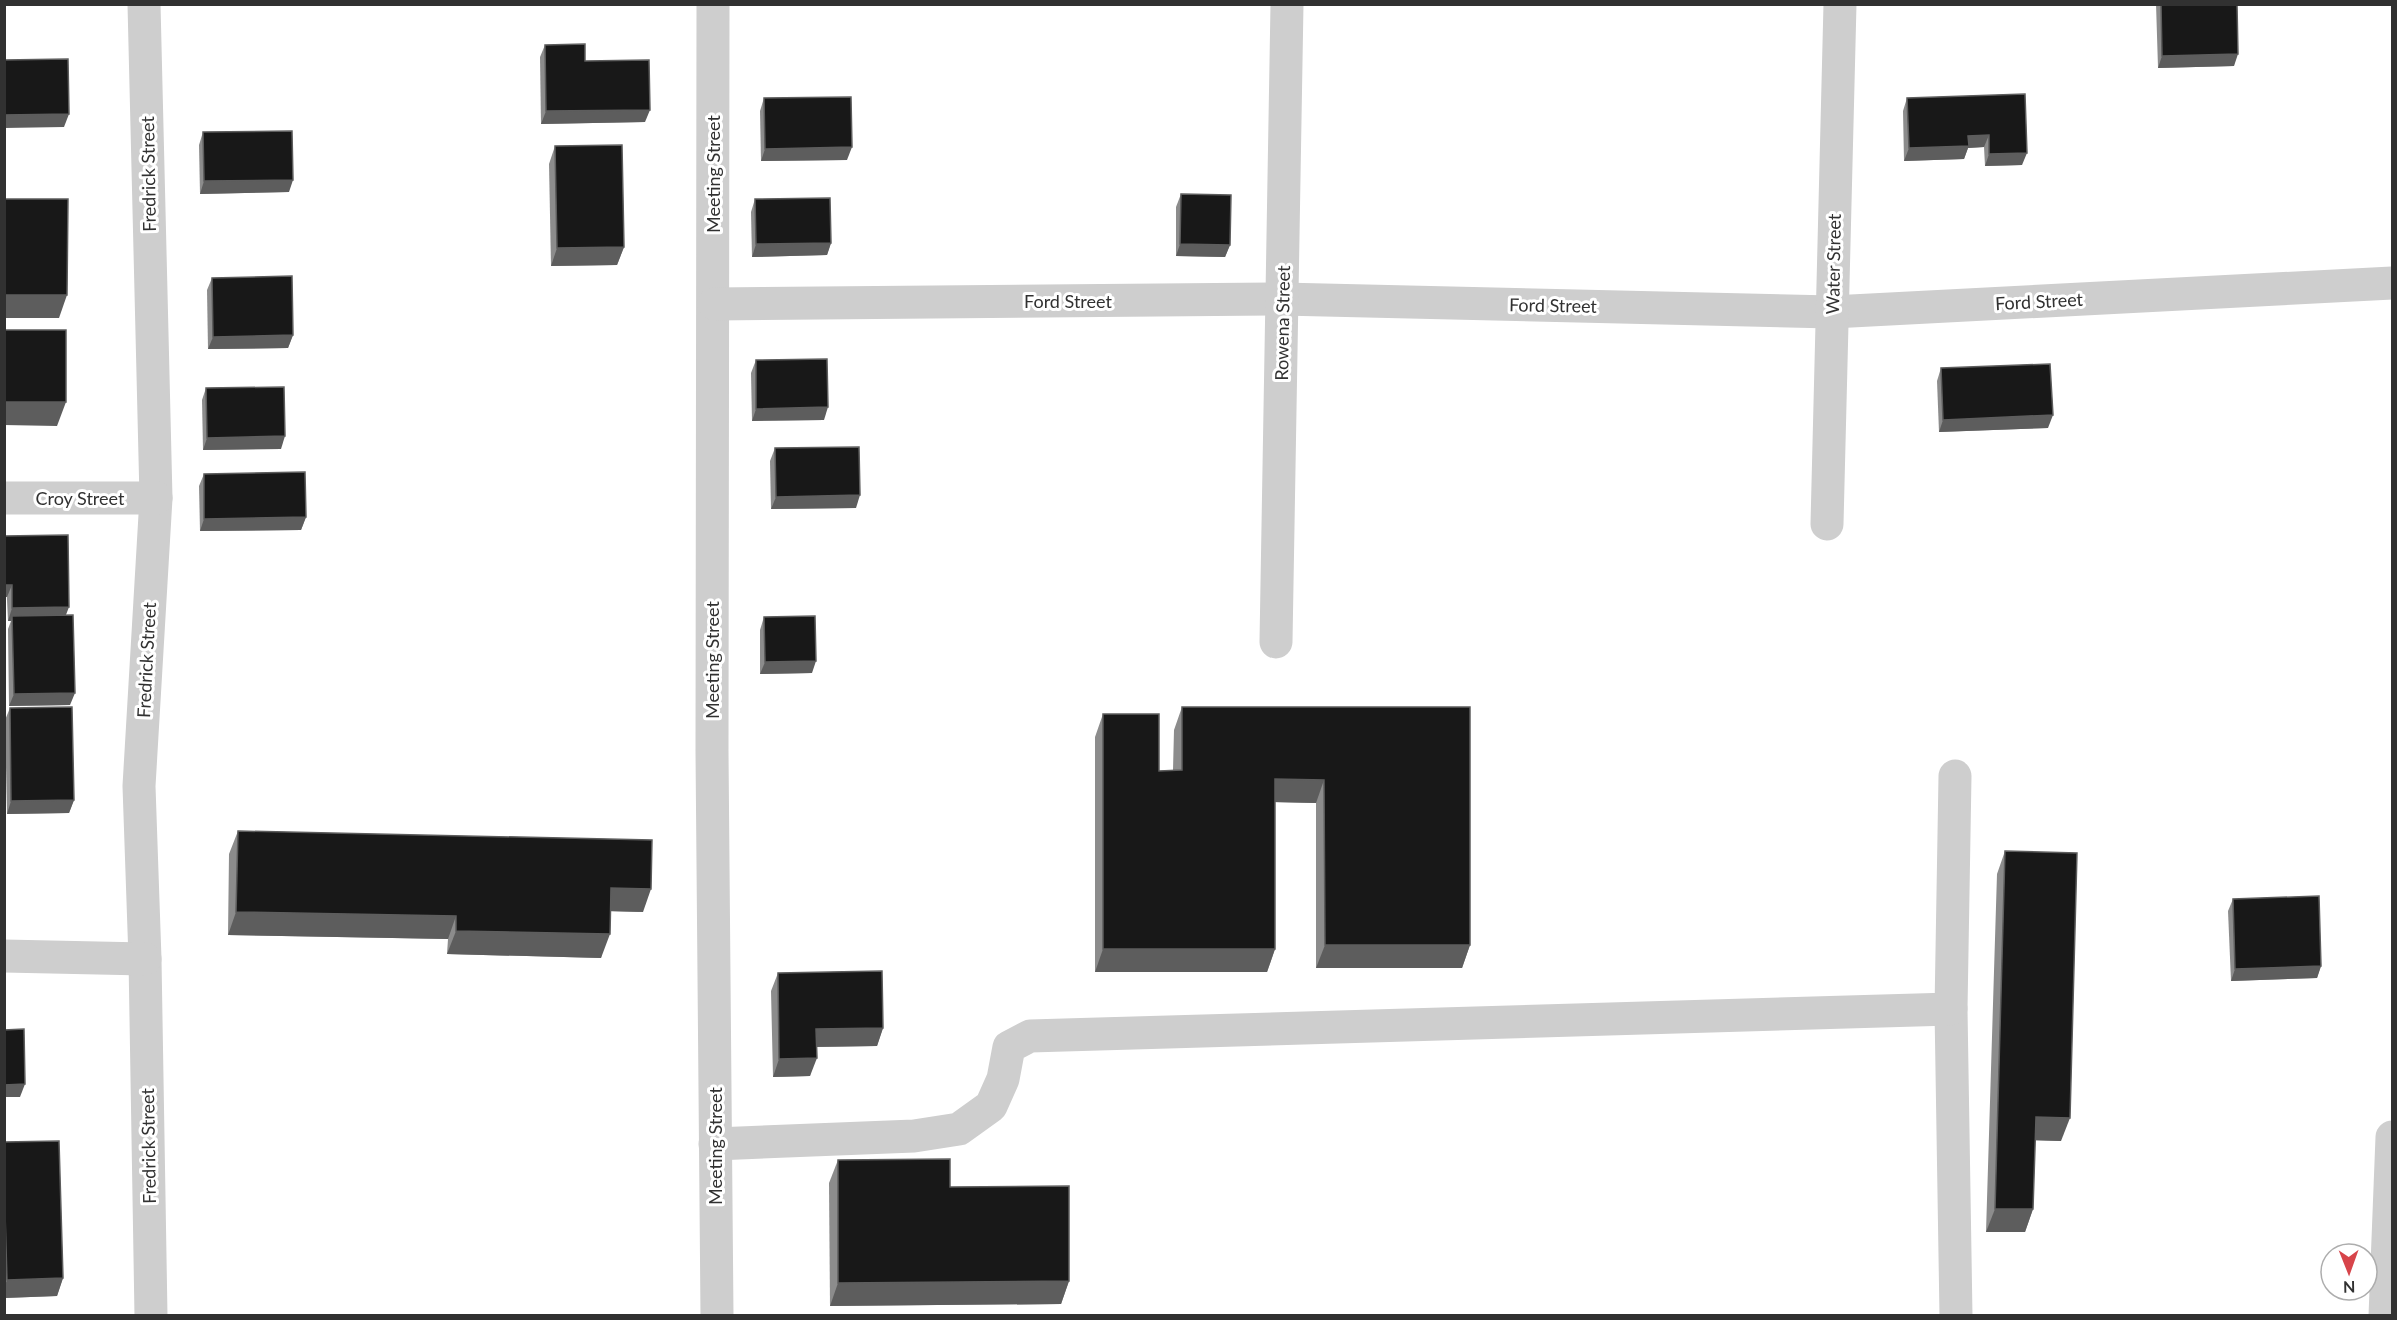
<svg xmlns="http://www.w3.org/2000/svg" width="2397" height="1320" font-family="Lato,sans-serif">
	<rect width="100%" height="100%" fill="#fff"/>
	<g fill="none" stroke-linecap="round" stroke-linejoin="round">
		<g stroke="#cecece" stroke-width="33">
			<path d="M144 4 156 498 139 786 145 959 151 1316"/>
			<path d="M713 4 712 751 717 1316"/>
			<path d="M714 304 1282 299 1832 312 2392 283"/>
			<path d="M4 498H156"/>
			<path d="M1827 524 1840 4"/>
			<path d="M1276 642 1287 4"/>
			<path d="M4 956 145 959"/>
			<path d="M1951 1009 1956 1316"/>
			<path d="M715 1144 914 1136 959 1129 991 1106 1003 1079 1009 1047 1030 1036 1951 1009 1955 776"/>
			<path d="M2385 1316 2392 1137"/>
		</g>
	</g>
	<g fill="#8c8c8c">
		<path d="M2156 4H2237L2234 66 2158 68Z"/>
		<path d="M545 45 585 61 645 122 541 124 540 57Z"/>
		<path d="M2025 94 2022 165 1985 166 1984 147 1968 148 1964 159 1904 161 1903 111 1907 98Z"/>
		<path d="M764 98 847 160 761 161 760 111Z"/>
		<path d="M203 132 289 192 200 194 199 145Z"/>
		<path d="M555 146 624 247 617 265 551 266 549 164Z"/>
		<path d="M1181 194 1230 245 1225 257 1176 256V207Z"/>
		<path d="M755 199 831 243 827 255 752 257 751 212Z"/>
		<path d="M212 278 293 335 288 348 208 349 207 290Z"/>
		<path d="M756 360 824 420 752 421 751 373Z"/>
		<path d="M1941 368 2048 428 1939 432 1937 381Z"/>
		<path d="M206 388 281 449 203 450 202 400Z"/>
		<path d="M775 448 856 508 771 509 770 461Z"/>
		<path d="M204 474 306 517 301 530 200 531 199 486Z"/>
		<path d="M4 536 66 616 70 705 9 706 8 629 11 621H8Z"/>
		<path d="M764 617 812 673 760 674V630Z"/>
		<path d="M1182 707H1470V945L1462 968H1316V803L1275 802V949L1267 972H1095V737L1103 714 1159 771 1173 770 1174 730Z"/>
		<path d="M10 708 74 800 69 813 7 814 5 720Z"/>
		<path d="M238 831 643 912 610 911 601 958 447 954 448 939 228 935 229 854Z"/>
		<path d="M2005 851 2061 1141 2035 1140 2033 1209 2025 1232H1986L1997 874Z"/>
		<path d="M2233 899 2321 966 2317 978 2231 981 2228 911Z"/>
		<path d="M778 973 883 1028 877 1046 817 1047 810 1076 773 1077 771 991Z"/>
		<path d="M4 1142 63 1278 57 1296 4 1298Z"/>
		<path d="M838 1160 1069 1281 1061 1304 830 1306 829 1183Z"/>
	</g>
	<g fill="#5d5d5d">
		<path d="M2238 54 2234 66 2158 68 2162 56Z"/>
		<path d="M650 110 645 122 541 124 546 111Z"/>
		<path d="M69 114 64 127 4 128V115Z"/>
		<path d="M1989 135 1984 147 1968 148 1964 159 1904 161 1909 148 1968 136Z"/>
		<path d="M852 147 847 160 761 161 765 149Z"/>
		<path d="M2027 153 2022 165 1985 166 1989 154Z"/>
		<path d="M293 180 289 192 200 194 204 181Z"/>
		<path d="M831 243 827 255 752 257 756 244Z"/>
		<path d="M1180 244 1230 245 1225 257 1176 256Z"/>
		<path d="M624 247 617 265 551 266 557 248Z"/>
		<path d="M4 295H67L59 318H4Z"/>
		<path d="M293 335 288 348 208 349 213 337Z"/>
		<path d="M4 402H66L57 426 4 425Z"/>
		<path d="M828 407 824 420 752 421 756 409Z"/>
		<path d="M2053 415 2048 428 1939 432 1943 420Z"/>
		<path d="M285 436 281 449 203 450 207 438Z"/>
		<path d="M860 495 856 508 771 509 776 497Z"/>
		<path d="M306 517 301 530 200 531 204 519Z"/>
		<path d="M4 585H12L7 597H4Z"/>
		<path d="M69 607 64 620 12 616 11 621H8L12 608Z"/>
		<path d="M816 661 812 673 760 674 765 662Z"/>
		<path d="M75 693 70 705 9 706 14 694Z"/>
		<path d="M1275 779 1324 780 1316 803 1267 802Z"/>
		<path d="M74 800 69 813 7 814 11 801Z"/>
		<path d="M611 888 651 889 643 912 603 911Z"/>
		<path d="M236 912 456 916 448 939 228 935Z"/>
		<path d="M456 931 610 934 601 958 447 954Z"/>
		<path d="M1325 945H1470L1462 968H1316Z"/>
		<path d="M1103 949H1275L1267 972H1095Z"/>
		<path d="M2321 966 2317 978 2231 981 2235 969Z"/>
		<path d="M883 1028 877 1046 810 1047 816 1029Z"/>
		<path d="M817 1058 810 1076 773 1077 779 1059Z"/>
		<path d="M25 1084 20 1097H4V1085Z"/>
		<path d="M2036 1117 2070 1118 2061 1141 2027 1140Z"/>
		<path d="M1995 1209H2033L2025 1232H1986Z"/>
		<path d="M63 1278 57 1296 4 1298V1288L7 1280Z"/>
		<path d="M1069 1281 1061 1304 830 1306 838 1283Z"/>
	</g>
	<g fill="#181818" stroke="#5d5d5d" stroke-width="1.5">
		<path d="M2161 4H2237L2238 54 2162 56Z"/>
		<path d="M585 44V61L649 60 650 110 546 111 545 45Z"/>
		<path d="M68 59 69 114 4 115V60Z"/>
		<path d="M2025 94 2027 153 1989 154V135L1968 136 1969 146 1909 148 1907 98Z"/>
		<path d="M851 97 852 147 765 149 764 98Z"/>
		<path d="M292 131 293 180 204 181 203 132Z"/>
		<path d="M622 145 624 247 557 248 555 146Z"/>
		<path d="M1181 194 1231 195 1230 245 1180 244Z"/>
		<path d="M830 198 831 243 756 244 755 199Z"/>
		<path d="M4 199H68L67 295H4Z"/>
		<path d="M292 276 293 335 213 337 212 278Z"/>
		<rect x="4" y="330" width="62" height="72"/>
		<path d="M827 359 828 407 756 409V360Z"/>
		<path d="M2050 364 2053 415 1943 420 1941 368Z"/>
		<path d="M284 387 285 436 207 438 206 388Z"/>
		<path d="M859 447 860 495 776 497 775 448Z"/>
		<path d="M305 472 306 517 204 519V474Z"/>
		<path d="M68 535 69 607 12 608V585H4V536Z"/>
		<path d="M73 615 75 693 14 694 12 616Z"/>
		<path d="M815 616 816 661 765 662 764 617Z"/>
		<path d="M72 707 74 800 11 801 10 708Z"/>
		<path d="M1182 707H1470V945H1325L1324 780 1275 779V949H1103V714H1159V771L1182 770Z"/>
		<path d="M238 831 652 840 651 889 611 888 610 934 456 931V916L236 912Z"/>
		<path d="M2005 851 2077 853 2070 1118 2036 1117 2033 1209H1995Z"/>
		<path d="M2319 896 2321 966 2235 969 2233 899Z"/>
		<path d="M882 971 883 1028 816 1029 817 1058 779 1059 778 973Z"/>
		<path d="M24 1029 25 1084 4 1085V1030Z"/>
		<path d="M59 1141 63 1278 7 1280 4 1179V1142Z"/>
		<path d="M950 1159V1187L1069 1186V1281L838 1283V1160Z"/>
	</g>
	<g text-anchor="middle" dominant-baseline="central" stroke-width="6" stroke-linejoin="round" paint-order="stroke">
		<g font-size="18" fill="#313131" stroke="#fff">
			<text transform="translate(148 174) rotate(-91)">Fredrick Street</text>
			<text transform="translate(713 174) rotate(-90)">Meeting Street</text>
			<text transform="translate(1833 264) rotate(-89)">Water Street</text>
			<text x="1068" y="301">Ford Street</text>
			<text transform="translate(2039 301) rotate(-3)">Ford Street</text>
			<text transform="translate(1553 305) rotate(1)">Ford Street</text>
			<text transform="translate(1282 323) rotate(-89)">Rowena Street</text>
			<text x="80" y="498">Croy Street</text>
			<text transform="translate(146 660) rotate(-87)">Fredrick Street</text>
			<text transform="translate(712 660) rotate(-90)">Meeting Street</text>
			<text transform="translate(148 1146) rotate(-91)">Fredrick Street</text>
			<text transform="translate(715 1146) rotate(-90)">Meeting Street</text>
		</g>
	</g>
	<rect width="2397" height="1320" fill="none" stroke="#313131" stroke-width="12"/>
	<g transform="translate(2349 1272) rotate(179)"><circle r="28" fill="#ffffff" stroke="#adadad" stroke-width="1.5"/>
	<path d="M0-4.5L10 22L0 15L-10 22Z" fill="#d7444a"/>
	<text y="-9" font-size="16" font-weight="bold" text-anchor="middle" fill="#313131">N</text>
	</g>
</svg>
